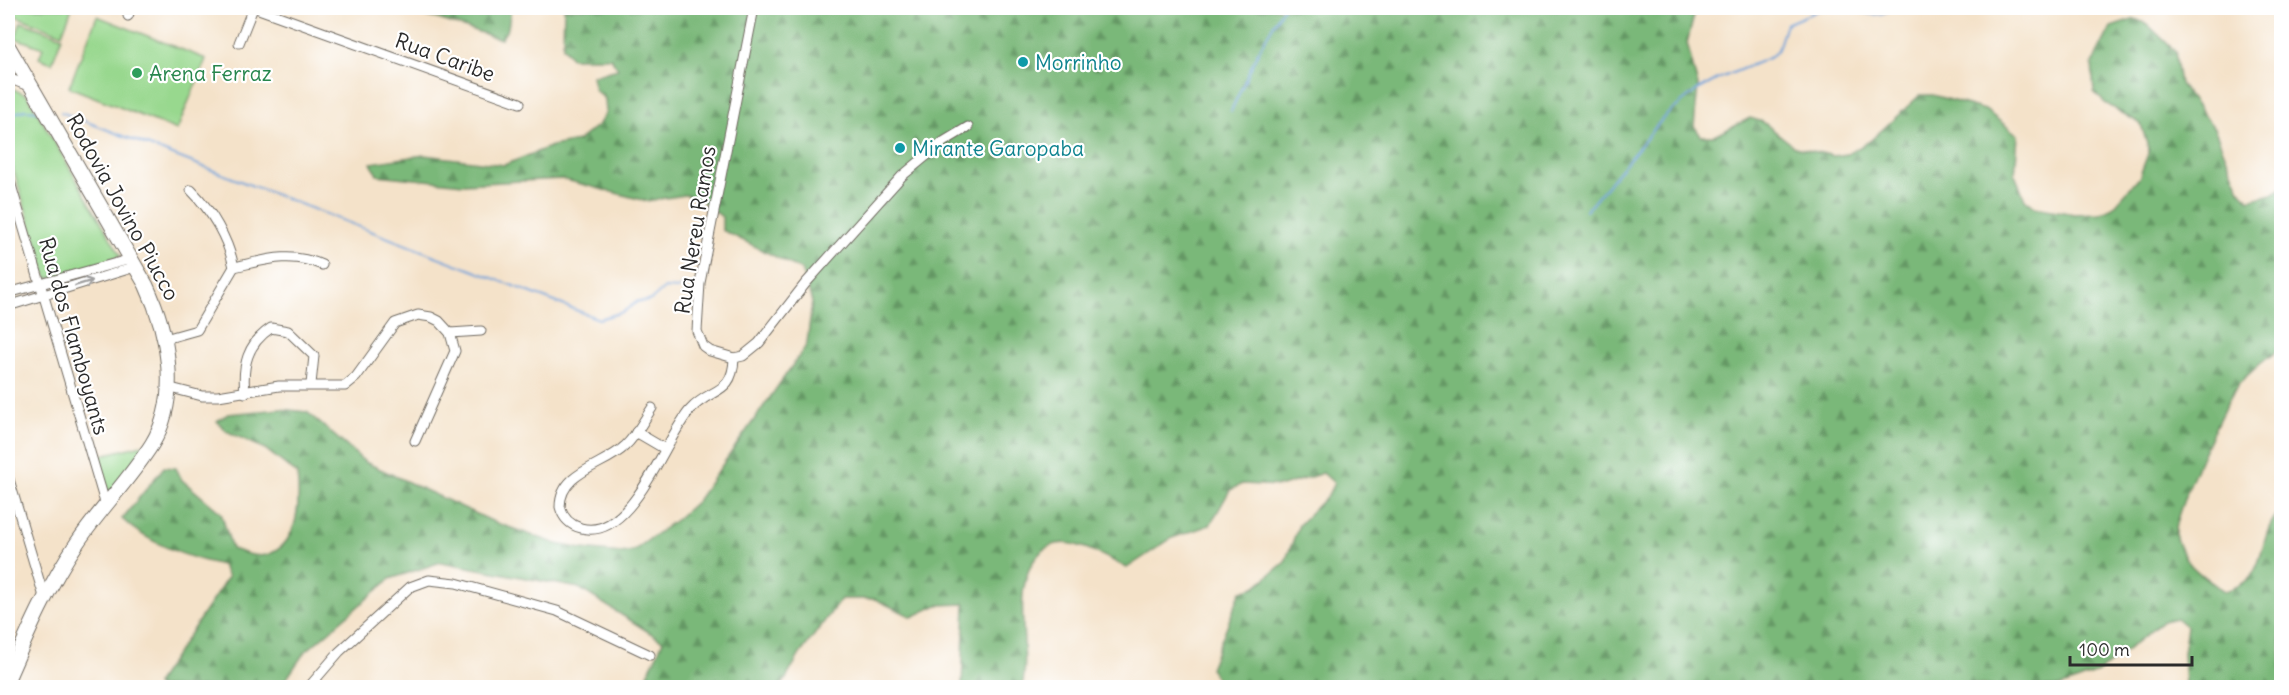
<svg xmlns="http://www.w3.org/2000/svg" width="2289" height="695" font-family="Delius,sans-serif">
	<defs>
		<pattern id="forest-firs" width="22" height="20" patternUnits="userSpaceOnUse" patternTransform="scale(1.5)"><rect width="22" height="20" fill="#7ab879"/><path d="M5 1l3.5 6h-7zM16 11l3.5 6h-7z" fill="#649663"/></pattern>
	</defs>
	<rect width="100%" height="100%" fill="#fff"/>
	<filter id="ink" filterUnits="userSpaceOnUse"><feTurbulence type="fractalNoise" baseFrequency=".0167" numOctaves="2"/><feDisplacementMap in="SourceGraphic" scale="12" xChannelSelector="R" yChannelSelector="G"/><feConvolveMatrix kernelMatrix="1 2 1 2 8 2 1 2 1" color-interpolation-filters="sRGB"/></filter>
	<filter id="wash" filterUnits="userSpaceOnUse"><feTurbulence type="fractalNoise" baseFrequency=".008" numOctaves="4" result="noise"/><feDisplacementMap in="SourceGraphic" scale="24" xChannelSelector="R" yChannelSelector="G"/><feGaussianBlur stdDeviation="1.35" result="paint"/><feColorMatrix in="noise" values="0 0 0 0 0 0 0 0 0 0 0 0 0 0 0 0 0 1.4 0 .05"/><feComposite in="paint" operator="in"/></filter>
	<g filter="url(#wash)">
		<rect width="100%" height="100%" fill="#f4e2c9"/>
		<g fill="url(#forest-firs)" stroke="#527252" stroke-width="1.5">
			<path d="M385 8H511L508 28 501 39 438 19Z"/>
			<path d="M564 8H1542L1557 11 1566 8H1696L1687 43 1698 86 1694 126 1701 136H1714L1750 118 1763 122 1795 147 1834 156 1848 154 1870 141 1920 95H1933L1985 110 2018 135 2015 175 2025 199 2035 207 2074 214 2100 213 2113 207 2139 178 2149 151 2141 124 2105 103 2094 92 2092 64 2111 27 2135 19 2147 24 2175 51 2180 84 2214 128 2240 190 2249 200 2273 194 2281 188V349C2268 356 2250 372 2239 384 2226 398 2172 518 2175 534 2181 563 2202 576 2224 591 2273 580 2253 538 2281 510V687H2185L2183 652 2187 627 2176 618 2163 621 2098 673 2060 687H1996L1974 684 1959 688 1226 687 1217 680 1210 668 1241 591 1255 587 1285 562 1299 525 1328 495 1334 483 1323 473 1282 486 1242 484 1230 490 1210 525 1172 538 1127 568C1102 556 1062 528 1039 554 1008 588 1032 645 1022 687H962L965 604 937 605 912 617 875 599H841L800 654 781 687H642L663 641 579 588 441 562 390 579 304 653 281 687H157L156 684 228 577 222 565C188 558 147 543 122 519L164 467 176 468 182 480 221 513 232 549C243 552 258 559 269 554 300 543 300 499 297 474L265 449 226 431 217 421 228 414 280 409 307 412 365 462 494 522 557 544 582 549 621 553 633 551 677 519 697 501 804 349 807 343 812 302 802 270 722 230V217L698 198 685 195 646 201 562 179 463 184 377 175 371 163 424 155 504 165 552 146 578 141 599 124 606 113 605 99 595 90 592 76 618 69 611 58H571L563 47Z"/>
		</g>
		<g fill="#98d88e" stroke="#62825c" stroke-width="1.5">
			<path d="M16 8H72L62 34 13 15Z"/>
			<path d="M97 16 206 59 177 130 69 87Z"/>
			<path d="M21 22 62 37 52 63 39 58 43 48 15 38Z"/>
			<path d="M8 87 27 95 121 256 47 279 8 152Z"/>
			<path d="M146 444 109 495 98 456Z"/>
		</g>
		<g fill="none" stroke-linecap="round" stroke-linejoin="round">
			<g stroke="#6ea1d9" stroke-width="2">
				<path d="M1849 8C1868 14 1876 19 1894 8"/>
				<path d="M1231 111 1259 50 1283 8"/>
				<path d="M61 112 599 319 623 312 638 301C653 304 655 295 665 288L678 289 682 284"/>
				<path d="M8 115 25 110 40 111"/>
				<path d="M1586 211 1664 117 1696 91 1718 79 1771 57 1778 49 1786 24 1824 8"/>
			</g>
		</g>
	</g>
	<g filter="url(#ink)">
		<g fill="none" stroke-linecap="round" stroke-linejoin="round">
			<g stroke="#716b62" stroke-width="11">
				<g id="minor">
					<path d="M256 8 520 103"/>
					<path d="M754 8 700 283 697 331 703 346 710 351 734 358 743 356 759 343 805 284 902 176 943 142 968 127"/>
					<path d="M128 16 131 8"/>
					<path d="M239 43 253 8"/>
					<path d="M8 78 31 87"/>
					<path d="M8 175 106 506"/>
					<path d="M234 267C265 260 291 251 322 265"/>
					<path d="M8 293 131 259"/>
					<path d="M8 306 135 267"/>
					<path d="M450 333 481 331"/>
					<path d="M165 339 197 330 234 267C228 239 212 211 191 190"/>
					<path d="M167 387 202 396H218L279 386H345L356 377 395 323 418 315 431 317 439 321 450 333 455 351 415 441"/>
					<path d="M245 393C242 366 247 344 271 328L288 331 314 356 311 384"/>
					<path d="M652 408C644 420 636 436 625 446 605 466 560 471 560 507 563 518 570 525 581 528 632 542 664 439 690 410 710 387 733 396 734 358"/>
					<path d="M636 432 665 449"/>
					<path d="M8 476 45 600"/>
					<path d="M308 688 339 652 410 587 429 580 456 583 557 611 650 655"/>
				</g>
			</g>
			<g stroke="#716b62" stroke-width="16">
				<path id="secondary" d="M8 46 146 285C168 332 181 397 152 444 130 479 100 509 77 543 49 584 28 632 8 678"/>
			</g>
			<use href="#minor" stroke="#fff" stroke-width="9"/>
			<use href="#secondary" stroke="#fff" stroke-width="14"/>
		</g>
		<defs><path id="oneway-shaft" d="M-6 0H5M1.5-3L5.5 0L1.5 3" fill="none" stroke-width="1.6" stroke-linecap="round" stroke-linejoin="round" transform="scale(1.5)"/></defs>
		<use stroke="#a0a0a0" href="#oneway-shaft" transform="translate(84 283) rotate(-17)"/>
	</g>
	<g fill="#0f9aa8" stroke="#fff" stroke-width="2">
		<circle cx="1023" cy="62" r="6"/>
		<circle cx="900" cy="148" r="6"/>
	</g>
	<circle fill="#2e9e5b" stroke="#fff" stroke-width="2" cx="137" cy="73" r="6"/>
	<g text-anchor="middle" dominant-baseline="central" stroke-width="4.5" stroke-linejoin="round" paint-order="stroke">
		<g font-size="21" fill="#2b2b2b" stroke="#fff">
			<text transform="translate(445 57) rotate(20)">Rua Caribe</text>
			<text transform="translate(123 207) rotate(61)">Rodovia Jovino Piucco</text>
			<text transform="translate(695 230) rotate(-81)">Rua Nereu Ramos</text>
			<text transform="translate(74 336) rotate(74)">Rua dos Flamboyants</text>
		</g>
		<g font-size="21" fill="#0d838f" stroke="#fff" text-anchor="start">
			<text x="1035" y="62">Morrinho</text>
			<text x="912" y="148">Mirante Garopaba</text>
		</g>
		<g font-size="21" fill="#27864d" stroke="#fff" text-anchor="start">
			<text x="149" y="73">Arena Ferraz</text>
		</g>
	</g>
	<rect width="2289" height="695" fill="none" stroke="#fff" stroke-width="30"/>
	<path d="M2070 656v9h122v-9" fill="none" stroke="#2b2b2b" stroke-width="3"/>
	<text x="2079" y="656" font-size="18" fill="#2b2b2b" stroke="#ffffff" stroke-width="4.5" paint-order="stroke">100 m</text>
</svg>
